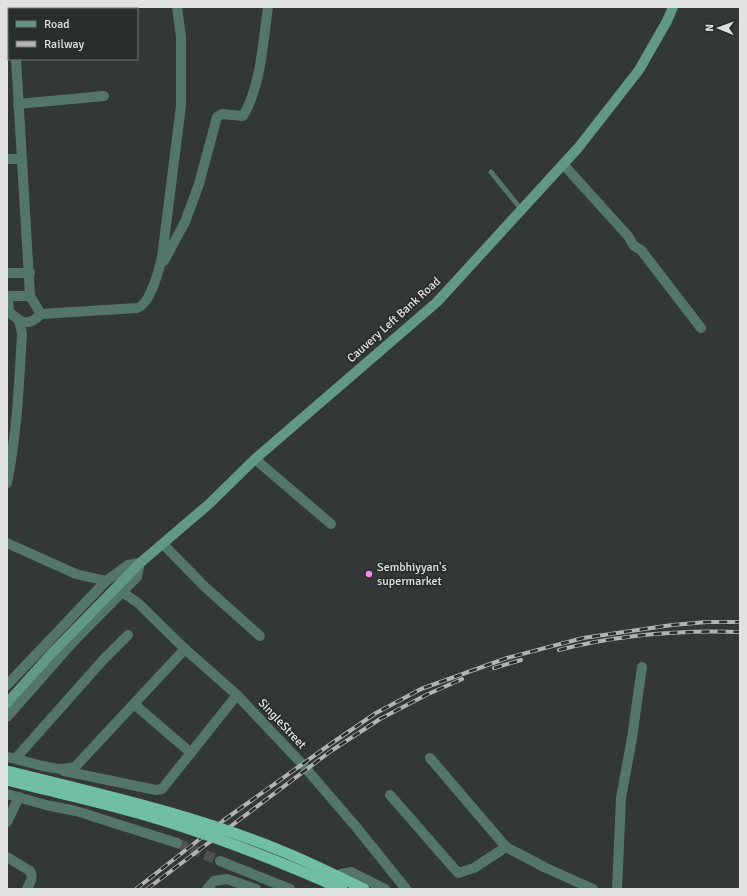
<svg xmlns="http://www.w3.org/2000/svg" width="747" height="896" font-family="Signika,sans-serif">
	<rect width="100%" height="100%" fill="#333735"/>
	<g fill="none" stroke-linecap="round" stroke-linejoin="round">
		<path stroke="#4d514f" stroke-width="10" stroke-dasharray="10 5" stroke-linecap="butt" d="M177 843 220 861"/>
		<path stroke="#547569" stroke-width="5" d="M491 172 521 209"/>
		<g stroke="#547569" stroke-width="10">
			<path d="M13 7 14 9"/>
			<path d="M16 59 30 296 41 314"/>
			<path d="M18 104 104 96"/>
			<path d="M7 159H21"/>
			<path d="M563 164 628 236 634 246 641 250 701 328"/>
			<path d="M164 261 185 222 199 184 217 117 222 114 243 116C261 86 263 42 268 7"/>
			<path d="M7 273H30"/>
			<path d="M7 296H30"/>
			<path d="M19 320C28 325 34 321 41 314L137 308C150 305 159 270 162 257L181 106V37L177 7"/>
			<path d="M255 459 331 524"/>
			<path d="M7 483C17 434 19 385 22 334L19 320 9 312 8 296"/>
			<path d="M7 543 76 574 106 581"/>
			<path d="M163 544 205 587 260 636"/>
			<path d="M122 592 138 603 185 649 237 695 302 764 357 828 406 889"/>
			<path d="M7 685 106 581 128 565 140 563 137 577 73 642 7 717"/>
			<path d="M134 704 191 753"/>
			<path d="M7 757C26 760 59 775 76 766L185 649"/>
			<path d="M16 758 103 660 128 635"/>
			<path d="M430 758 506 847"/>
			<path d="M64 771 156 790 162 789 237 695"/>
			<path d="M390 795 458 873 474 868 506 847 546 868 593 889"/>
			<path d="M7 822 19 797"/>
			<path d="M7 857 30 871C34 877 30 883 27 889"/>
			<path d="M617 889 621 798 632 738 642 667"/>
		</g>
		<g stroke="#547569" stroke-width="10">
			<path d="M7 794 46 805 76 811 177 843"/>
			<path d="M220 861 290 889"/>
			<path d="M207 889 214 881 227 879 256 889"/>
			<path d="M328 889 341 874 351 872 385 889"/>
		</g>
		<path stroke="#629886" stroke-width="10" d="M7 703 50 655 140 563 209 504 255 459 437 302 578 148 639 70 667 21 673 7"/>
		<g stroke="#b1b4b3" stroke-width="4">
			<g id="rail">
				<path d="M559 650C618 635 680 630 740 632"/>
				<path d="M494 668 521 660"/>
				<path d="M136 889 224 820 332 743 376 713 421 689 507 658 583 638 672 625 707 622H740"/>
				<path d="M147 889 331 751 380 719 426 695 462 679"/>
			</g>
		</g>
		<use href="#rail" stroke="#292d2b" stroke-width="2.5" stroke-dasharray="8" stroke-linecap="butt"/>
		<g stroke="#70bfa5" stroke-width="11">
			<path d="M7 771C100 794 195 815 284 852 311 863 337 876 364 889"/>
			<path d="M7 780C49 791 92 800 134 812 206 832 274 859 342 889"/>
		</g>
	</g>
	<circle fill="#f888eb" stroke="#292d2b" stroke-width="1.5" cx="369" cy="574" r="4"/>
	<g text-anchor="middle" dominant-baseline="central" stroke-width="3.5" stroke-linejoin="round" paint-order="stroke">
		<g font-size="12" fill="#e0e2e1" stroke="#292d2b">
			<text transform="translate(394 320) rotate(-42)">Cauvery Left Bank Road</text>
			<text transform="translate(282 724) rotate(47)">SingleStreet</text>
		</g>
		<g font-size="12" fill="#e0e2e1" stroke="#292d2b" text-anchor="start">
			<text x="377" y="567">Sembhiyyan's<tspan x="377" dy="14">supermarket</tspan></text>
		</g>
	</g>
	<rect width="747" height="896" fill="none" stroke="#e0e2e1" stroke-width="16"/>
	<rect x="8" y="8" width="130" height="52" fill="#292d2b" stroke="#727574"/>
	<rect x="16" y="21" width="20" height="6" fill="#629886" stroke="#727574"/>
	<text x="44" y="28" font-size="12" fill="#e0e2e1">Road</text>
	<rect x="16" y="41" width="20" height="6" fill="#b1b4b3" stroke="#727574"/>
	<text x="44" y="48" font-size="12" fill="#e0e2e1">Railway</text>
	<g transform="translate(719 28) rotate(271)" stroke="#292d2b" stroke-width="3" paint-order="stroke">
	<path d="M0-3L7 15L0 10L-7 15Z" fill="#e0e2e1"/>
	<text y="-6" font-size="11" font-weight="bold" text-anchor="middle" fill="#e0e2e1">N</text>
	</g>
</svg>
